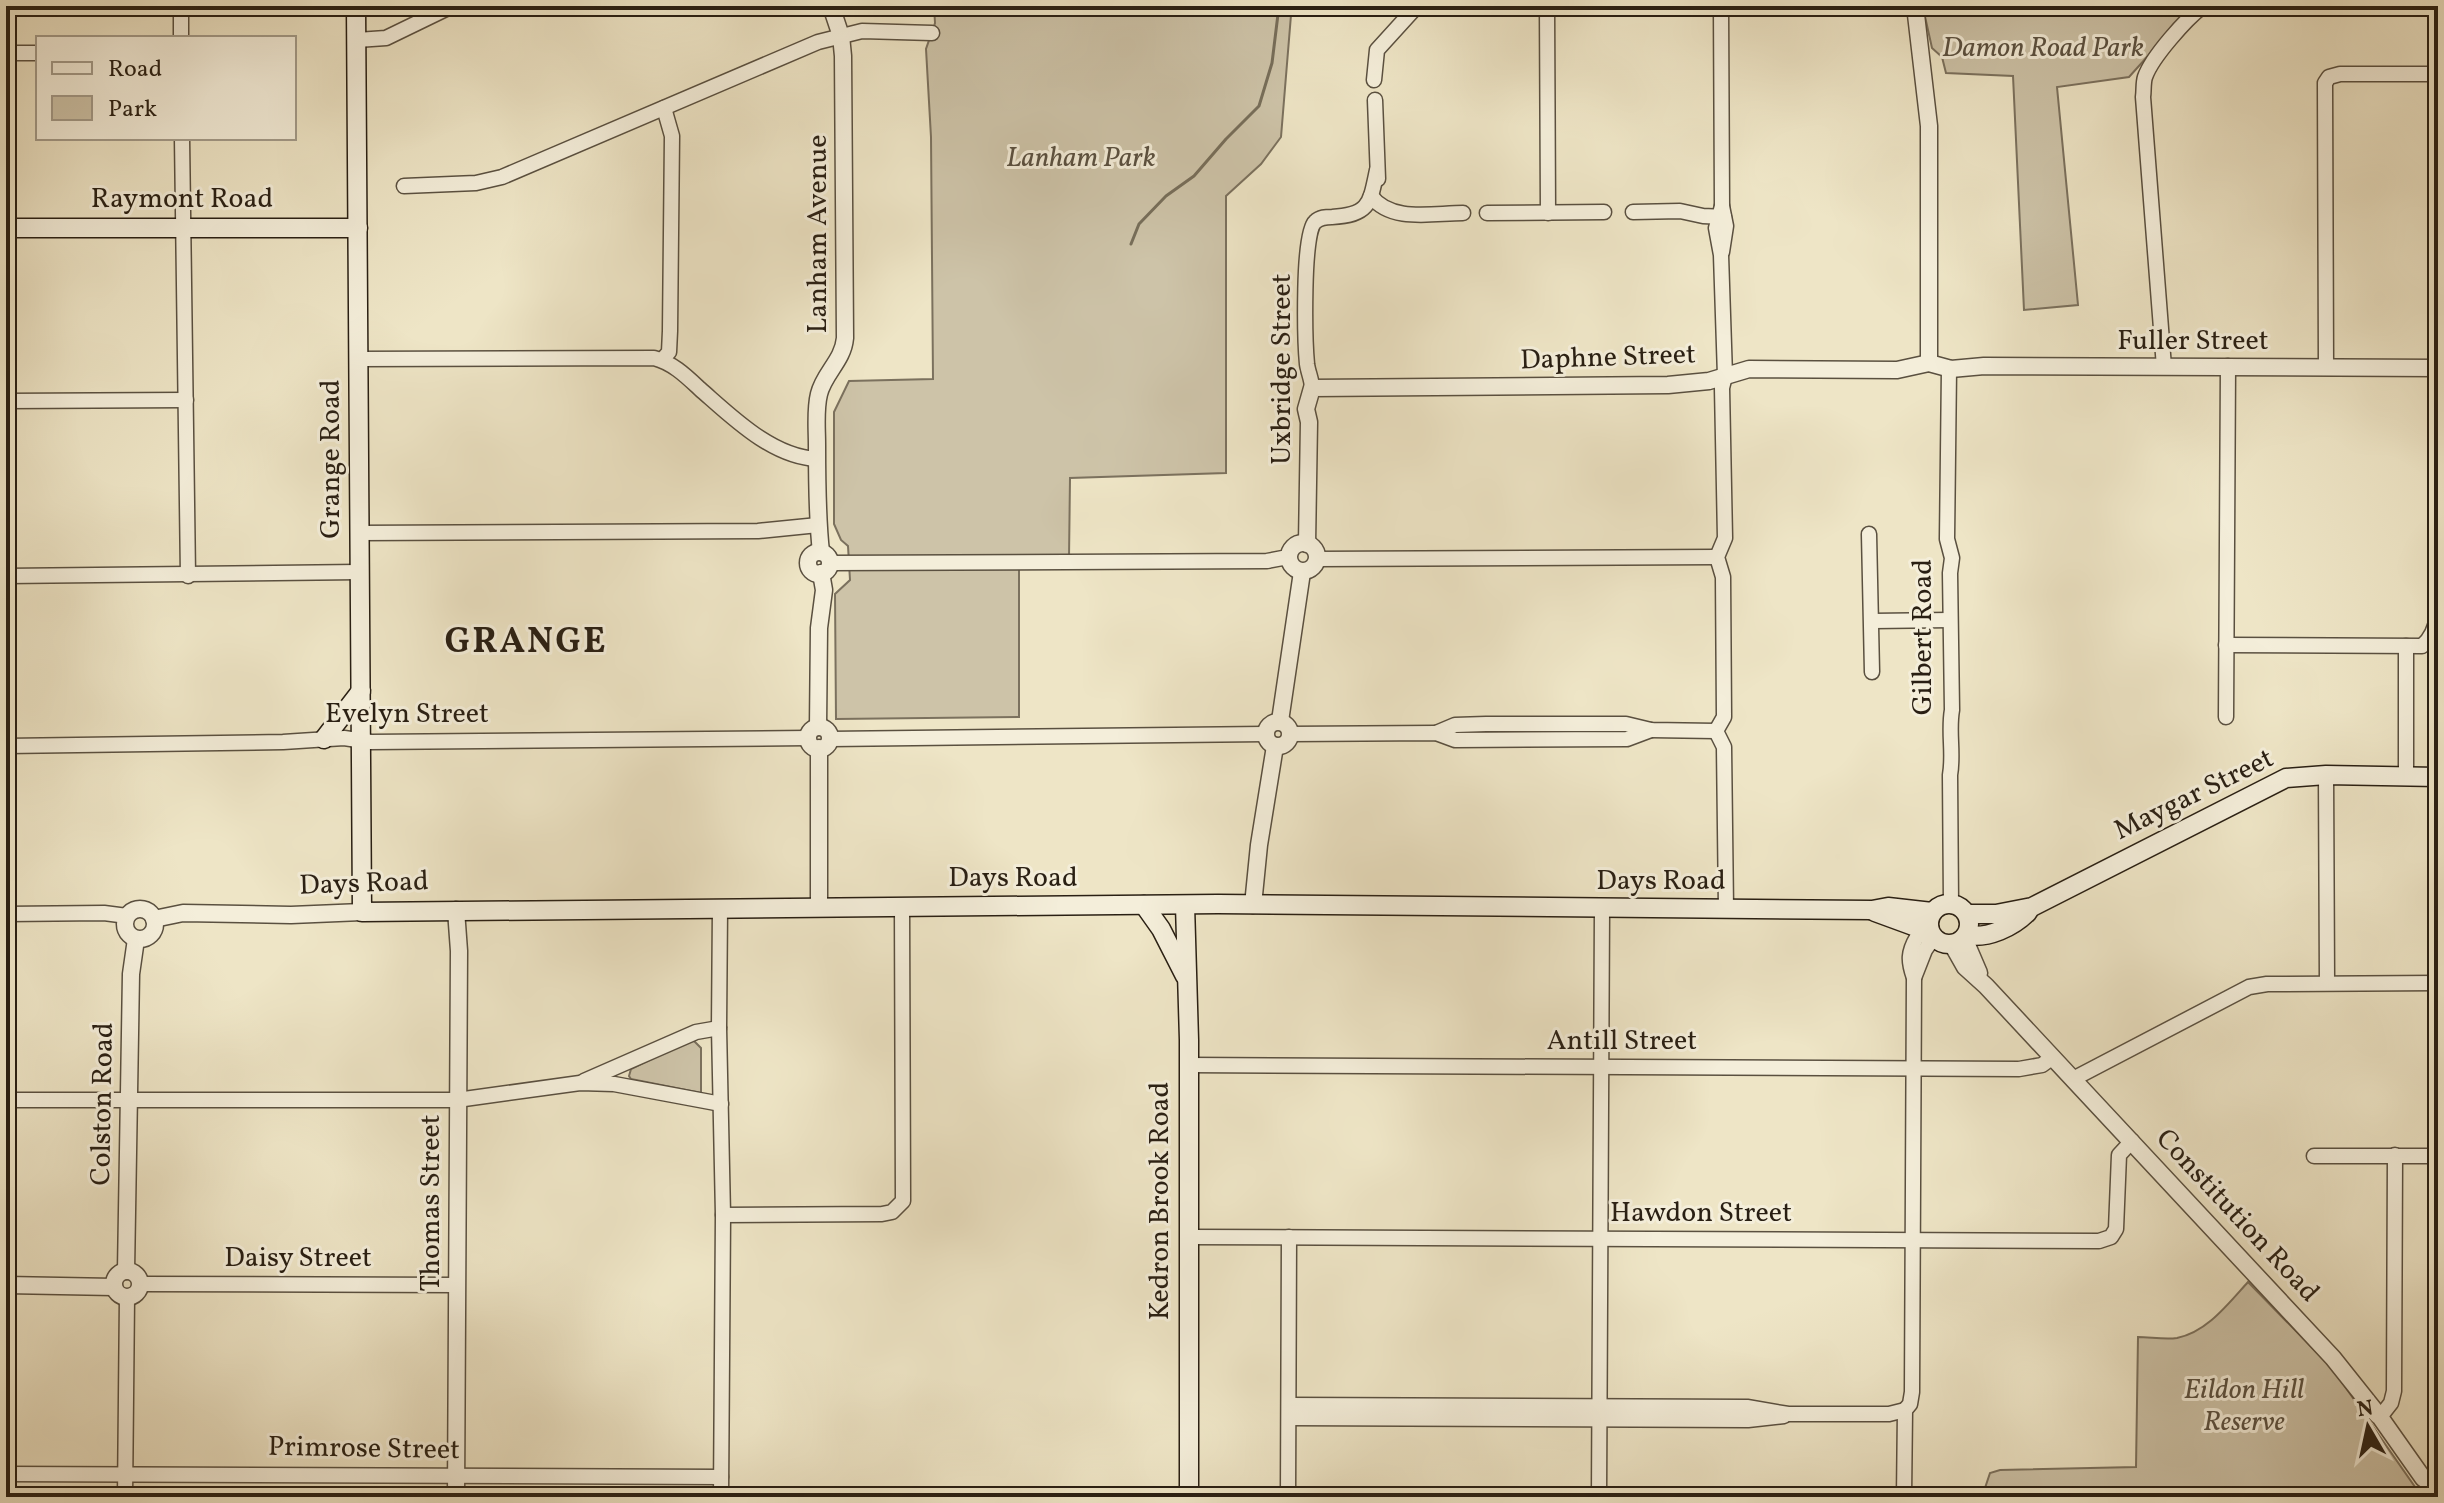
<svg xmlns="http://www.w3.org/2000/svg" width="2444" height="1503" font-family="Vollkorn,serif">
	<rect width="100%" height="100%" fill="#eee5c6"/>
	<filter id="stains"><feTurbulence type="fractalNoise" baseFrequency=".0025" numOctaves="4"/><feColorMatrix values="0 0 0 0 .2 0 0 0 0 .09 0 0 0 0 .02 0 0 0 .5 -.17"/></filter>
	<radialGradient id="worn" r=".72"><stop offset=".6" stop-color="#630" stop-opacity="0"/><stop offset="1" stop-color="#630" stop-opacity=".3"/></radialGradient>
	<g fill="#cdc3a8" stroke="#7b715e" stroke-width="2">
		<path d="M934 6H1298L1291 15 1281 137 1261 164 1226 196V473L1070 478 1069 559H1019V717L836 719 835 594 850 580 848 546 841 540 834 524V412L849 381 933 379 931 137 926 49 935 23Z"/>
		<path d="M1809 6H2193L2129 77 2057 87 2078 305 2024 310 2013 76 1946 73 1942 57 1932 48 1924 12 1810 14Z"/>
		<path d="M692 1039 701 1048V1093L631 1079 629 1076 631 1069Z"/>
		<path d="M2248 1282 2332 1368 2422 1497H1982L1990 1473 2000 1470 2136 1467 2138 1337C2150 1337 2165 1340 2177 1338 2207 1332 2228 1304 2248 1282Z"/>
	</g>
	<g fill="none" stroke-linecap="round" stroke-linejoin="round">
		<path stroke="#776e5a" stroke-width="3" d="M1131 244 1139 224 1166 196 1194 176 1226 139 1259 106 1272 63 1279 6"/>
		<g stroke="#5a5040" stroke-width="17">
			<g id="minor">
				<path d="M1547 6 1548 213"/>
				<path d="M1721 6 1722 206 1726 226 1722 252"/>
				<path d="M181 38V6"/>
				<path d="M357 40 386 38 452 6"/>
				<path d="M6 53H38"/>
				<path d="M1374 80 1377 50 1417 6"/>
				<path d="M1375 100 1378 179"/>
				<path d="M182 138 188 576"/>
				<path d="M404 186 476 183 502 177 818 42 862 31 932 33"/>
				<path d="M1371 196C1391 223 1433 213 1463 213"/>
				<path d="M1722 206 1716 228 1721 255 1725 376 1722 388 1725 538 1717 557 1723 577 1724 717 1716 731 1724 747 1726 909"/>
				<path d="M1633 212 1680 211 1703 216 1724 217"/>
				<path d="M1487 213 1604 212"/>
				<path d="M358 359 654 358C673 363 686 376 700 389 732 417 772 457 817 459"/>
				<path d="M662 360 669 352 670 331 672 136 664 108"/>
				<path d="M2164 367 2143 97C2144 91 2143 83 2145 77 2152 57 2186 19 2203 6"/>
				<path d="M2326 367 2325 83 2329 77 2340 74H2438"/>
				<path d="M1949 369 1947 539 1952 558 1950 573 1952 710C1948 732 1954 753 1950 775L1951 904"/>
				<path d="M1312 388C1312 380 1308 372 1307 364 1305 343 1302 233 1315 222 1320 217 1326 217 1332 217 1370 215 1370 203 1377 170"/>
				<path d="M6 401 186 400"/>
				<path d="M359 533 758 531 818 525"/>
				<path d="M1869 534 1872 672"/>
				<path d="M1317 559 1717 557"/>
				<path d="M830 563 1267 561 1288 557"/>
				<path d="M6 576 359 572"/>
				<path d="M1873 621 1950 620"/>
				<path d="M2226 645 2422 646C2444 628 2438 591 2438 563"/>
				<path d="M2226 717 2228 366"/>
				<path d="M1436 733 1455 725 1486 724H1626L1651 730 1716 731"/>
				<path d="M1290 734 1436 733 1455 740 1627 739 1651 730"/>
				<path d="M830 739 1265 734"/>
				<path d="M6 746 283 742 344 738 371 742 808 738"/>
				<path d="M2326 775 2327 983"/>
				<path d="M2406 776V646"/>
				<path d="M720 908 719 1028 723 1215 721 1497"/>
				<path d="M6 914 104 913 127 916"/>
				<path d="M1914 978 1925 950 1934 937"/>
				<path d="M1188 1065 2019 1069 2042 1065 2053 1057"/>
				<path d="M2073 1079 2249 987 2267 984 2438 983"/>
				<path d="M584 1081 696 1032 719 1028"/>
				<path d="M6 1100H457L580 1083 614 1084 721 1104"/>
				<path d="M2314 1156H2438"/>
				<path d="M723 1215 882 1214 892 1212 903 1201 902 906"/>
				<path d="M1188 1237 2099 1241 2111 1237 2116 1229 2119 1155 2132 1141"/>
				<path d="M140 1284 457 1285"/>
				<path d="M1289 1405 1747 1407 1788 1414H1889L1905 1410"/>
				<path d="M2380 1417 2391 1403 2394 1391 2395 1155"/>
				<path d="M1289 1418 1748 1420 1784 1416"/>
				<path d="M6 1474 721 1477"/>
				<path d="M125 1497 127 1297"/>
				<path d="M1288 1497 1289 1237"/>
				<path d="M1599 1497 1602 910"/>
				<path d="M1904 1497 1905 1410 1910 1404 1912 1392 1914 978C1908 961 1908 952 1917 937L1930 932"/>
			</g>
		</g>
		<g stroke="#5a5040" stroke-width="19">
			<g id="tertiary">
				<path d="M1915 6 1929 126V363"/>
				<circle cx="1303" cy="557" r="14"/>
				<path d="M1307 544 1309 422 1306 409 1312 388 1668 385 1709 381 1749 369 1897 370 1929 363 1951 369 1984 366 2438 368"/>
				<path d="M821 552C817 517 817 481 817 445 817 428 815 410 819 394 824 373 843 361 845 338L843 56 841 36 831 6"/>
				<circle cx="819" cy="563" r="11"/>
				<path d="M1280 721 1302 572"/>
				<circle cx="1278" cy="734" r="12"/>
				<path d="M818 727 819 628 824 590 821 573"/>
				<circle cx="819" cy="738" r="11"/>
				<path d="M819 748V907"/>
				<path d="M1253 905 1259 845 1275 746"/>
				<circle cx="140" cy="924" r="15"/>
				<path d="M154 919 183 913 291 915 362 912"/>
				<path d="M1964 938 1979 973"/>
				<path d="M1952 944 1965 967 1986 986 2333 1358 2380 1417 2423 1478 2438 1489"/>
				<path d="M126 1271 131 974 136 939"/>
				<circle cx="127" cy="1284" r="13"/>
				<path d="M6 1285 114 1287"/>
				<path d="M456 1497 459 951 456 910"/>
			</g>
		</g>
		<g stroke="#291f13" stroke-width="21">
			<g id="secondary">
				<path d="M356 6 362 912 1218 904 1872 910 1888 907 1932 912"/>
				<path d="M6 228H358"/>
				<path d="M324 739 361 691"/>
				<circle cx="1949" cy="924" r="20"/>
				<path d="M1144 905 1161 929 1185 976"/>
				<path d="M1185 905 1189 1040V1497"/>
				<path d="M1875 912 1916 927H1929"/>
				<path d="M1967 914H1996L2032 907 2286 778 2326 775 2438 777"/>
				<path d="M1967 935C1988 939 2013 927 2028 912"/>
			</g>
		</g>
		<use href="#minor" stroke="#f4eeda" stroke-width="14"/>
		<use href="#tertiary" stroke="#f4eeda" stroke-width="16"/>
		<use href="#secondary" stroke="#f4eeda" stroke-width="18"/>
	</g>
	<g text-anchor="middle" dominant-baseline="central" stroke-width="6" stroke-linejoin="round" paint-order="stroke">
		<g font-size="28" font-style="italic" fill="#5a5040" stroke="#f4eeda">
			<text x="2043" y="48">Damon Road Park</text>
			<text x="1081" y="158">Lanham Park</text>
			<text x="2244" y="1390">Eildon Hill<tspan x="2244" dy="32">Reserve</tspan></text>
		</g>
		<g font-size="28" fill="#291f13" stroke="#f4eeda">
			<text x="182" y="199">Raymont Road</text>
			<text transform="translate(818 234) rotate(-90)">Lanham Avenue</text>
			<text x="2193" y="341">Fuller Street</text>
			<text transform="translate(1608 358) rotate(-2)">Daphne Street</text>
			<text transform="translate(1282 369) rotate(-90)">Uxbridge Street</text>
			<text transform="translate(331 459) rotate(-90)">Grange Road</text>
			<text transform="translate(1923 637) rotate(-90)">Gilbert Road</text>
			<text x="407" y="714">Evelyn Street</text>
			<text transform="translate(2194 795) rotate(-26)">Maygar Street</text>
			<text x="1013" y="878">Days Road</text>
			<text x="1661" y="881">Days Road</text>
			<text transform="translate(364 884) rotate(-2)">Days Road</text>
			<text x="1622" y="1041">Antill Street</text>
			<text transform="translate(103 1104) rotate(-89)">Colston Road</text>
			<text transform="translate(1160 1201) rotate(-90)">Kedron Brook Road</text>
			<text transform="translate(431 1203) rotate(-90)">Thomas Street</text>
			<text x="1701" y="1213">Hawdon Street</text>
			<text transform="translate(2237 1216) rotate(47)">Constitution Road</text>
			<text x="298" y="1258">Daisy Street</text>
			<text transform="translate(364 1449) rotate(1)">Primrose Street</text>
		</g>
		<g font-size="36" font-weight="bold" letter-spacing="2" fill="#291f13" stroke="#f4eeda">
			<text x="526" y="643">GRANGE</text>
		</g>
	</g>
	<rect width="2444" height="1503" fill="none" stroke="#eee5c6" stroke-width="32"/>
	<rect x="8" y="8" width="2428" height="1487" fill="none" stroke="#291f13" stroke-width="4"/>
	<rect x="16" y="16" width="2412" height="1471" fill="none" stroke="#291f13" stroke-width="2"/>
	<rect x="36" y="36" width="260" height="104" fill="#f4eeda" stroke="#a39b8a" stroke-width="2"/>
	<rect x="52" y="62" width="40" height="12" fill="#f4eeda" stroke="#a39b8a" stroke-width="2"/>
	<text x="108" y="76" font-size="24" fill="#291f13">Road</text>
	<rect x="52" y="96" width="40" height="24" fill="#cdc3a8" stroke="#a39b8a" stroke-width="2"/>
	<text x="108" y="116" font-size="24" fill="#291f13">Park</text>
	<g transform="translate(2368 1427) rotate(351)" stroke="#f4eeda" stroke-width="6" paint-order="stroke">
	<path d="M0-6L14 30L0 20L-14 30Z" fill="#291f13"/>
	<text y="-12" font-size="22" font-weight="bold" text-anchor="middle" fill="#291f13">N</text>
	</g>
	<rect width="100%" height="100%" filter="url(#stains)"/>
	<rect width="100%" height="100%" fill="url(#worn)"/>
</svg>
